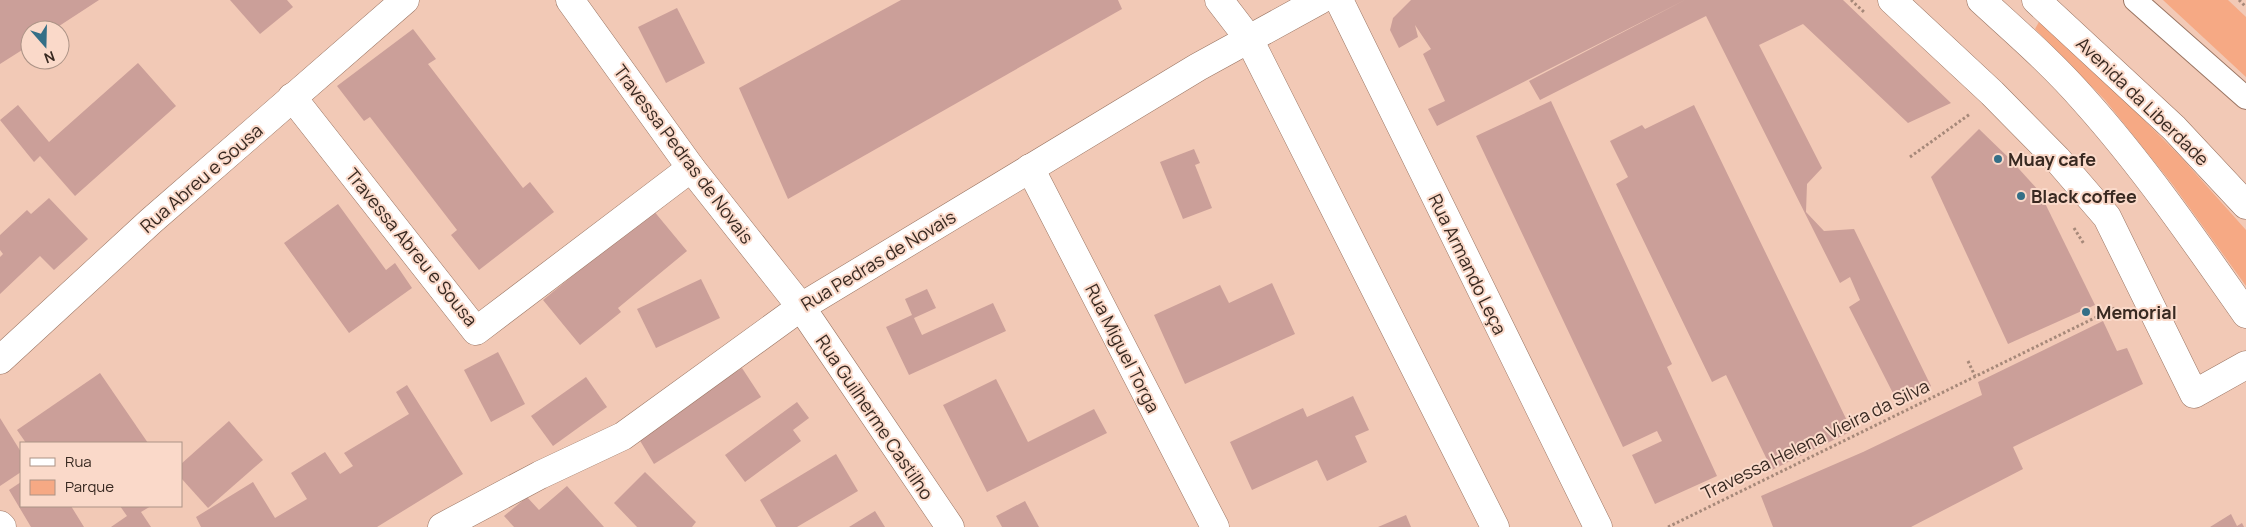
<svg xmlns="http://www.w3.org/2000/svg" width="2246" height="527" font-family="Manrope,sans-serif">
	<rect width="100%" height="100%" fill="#f2c9b6"/>
	<g fill="#f6a984">
		<path d="M2163 0H2228L2246 17V77Z"/>
		<path d="M2040 20 2106 82 2180 156 2246 230V286L2173 185 2105 100 2035 29Z"/>
	</g>
	<g fill="#cb9f99">
		<path d="M0 0H99L53 30H30V45L0 64Z"/>
		<path d="M230 0H287L293 7 260 34Z"/>
		<path d="M901 0H1118L1122 9 788 199 739 88Z"/>
		<path d="M1411 0H1843L1951 103 1908 123 1803 24 1759 45 1822 168 1807 184 1806 212 1824 231 1854 229 1931 386 1898 403 1849 307 1860 300 1850 277 1840 283 1706 16 1540 100 1529 81 1685 0 1437 126 1428 109 1445 101 1423 54 1431 49 1415 25 1418 37 1399 48 1390 30 1393 18Z"/>
		<path d="M677 8 705 63 666 83 638 27Z"/>
		<path d="M413 29 436 59 428 64 523 188 530 182 554 212 479 270 451 235 457 230 370 117 364 121 337 86Z"/>
		<path d="M138 63 176 106 75 196 40 156 34 162 0 120 18 105 49 142Z"/>
		<path d="M1551 101 1672 364 1667 367 1717 476 1655 504 1632 455 1662 441 1657 431 1623 447 1476 136Z"/>
		<path d="M1694 105 1852 431 1772 470 1726 375 1712 382 1616 184 1628 177 1610 141 1642 125 1645 129Z"/>
		<path d="M1979 129 2010 159 2039 191 2095 305 2008 344 1931 177Z"/>
		<path d="M1194 149 1200 163 1195 165 1212 208 1183 219 1160 162Z"/>
		<path d="M49 198 88 239 54 270 40 256 0 294V257L3 254 0 250V235L27 210 31 214Z"/>
		<path d="M338 204 386 270 395 263 412 288 349 333 284 243Z"/>
		<path d="M653 210 687 251 618 308 621 312 580 345 543 300Z"/>
		<path d="M701 279 720 318 656 348 637 309Z"/>
		<path d="M1272 283 1295 334 1185 384 1154 315 1220 285 1229 303Z"/>
		<path d="M927 289 936 308 914 318 922 335 993 303 1006 331 909 375 886 327 912 315 905 299Z"/>
		<path d="M2103 321 2117 351 2127 348 2143 384 2013 447 2023 469 1911 527H1773L1761 496 1863 452 1982 395 1978 382Z"/>
		<path d="M498 352 525 404 491 422 464 370Z"/>
		<path d="M742 368 761 397 654 464 636 434Z"/>
		<path d="M100 373 148 443H26L17 430Z"/>
		<path d="M586 377 607 407 553 446 531 416Z"/>
		<path d="M996 379 1028 442 1094 409 1107 433 987 492 943 405Z"/>
		<path d="M407 385 463 474 377 527H201L196 517 253 482 275 518 307 499 291 473 325 452 340 474 353 466 344 453 409 414 396 392Z"/>
		<path d="M1353 396 1369 430 1355 436 1367 462 1327 481 1317 460 1252 490 1230 442 1303 408 1307 417Z"/>
		<path d="M797 402 809 418 793 430 801 441 745 482 725 455Z"/>
		<path d="M0 418 21 452V472L0 486Z"/>
		<path d="M229 421 263 460 208 508 181 478V464Z"/>
		<path d="M836 454 858 491 797 527H776L760 500Z"/>
		<path d="M645 472 696 522 692 527H637L614 503Z"/>
		<path d="M21 482V506H71L84 527H31L9 490Z"/>
		<path d="M567 486 604 527H514L504 516 527 497 539 510Z"/>
		<path d="M1025 501 1039 527H1002L996 516Z"/>
		<path d="M120 506H151L141 512 151 527H111L127 516Z"/>
		<path d="M875 511 885 527H849Z"/>
		<path d="M2231 514 2237 526 2242 523 2244 527H2210Z"/>
		<path d="M1406 515 1411 527H1378Z"/>
	</g>
	<g fill="none" stroke-linecap="round" stroke-linejoin="round">
		<g stroke="#9a7563" stroke-width="24">
			<path id="pedestrian" d="M2135 0 2246 98"/>
		</g>
		<g stroke="#9a7563" stroke-width="29">
			<g id="minor">
				<path d="M570 0 691 168 801 307 950 527"/>
				<path d="M1219 0 1249 39 1495 527"/>
				<path d="M1339 0 1598 527"/>
				<path d="M1892 0 1992 93 2057 159 2107 217 2194 394 2246 365"/>
				<path d="M292 97 476 331 691 168"/>
				<path d="M1030 168 1215 527"/>
				<path d="M0 360 151 221 405 0"/>
				<path d="M0 525 2 527"/>
				<path d="M442 527 540 475 623 436 801 307 1198 67 1320 0"/>
			</g>
		</g>
		<g stroke="#9a7563" stroke-width="29">
			<g id="secondary">
				<path d="M1981 0C2017 33 2053 64 2085 101 2144 167 2195 241 2246 314"/>
				<path d="M2036 0 2174 128 2246 205"/>
			</g>
		</g>
		<g stroke="#a68879" stroke-width="3" stroke-dasharray="2.5 2.5" stroke-linecap="butt">
			<path d="M1851 0 1865 13"/>
			<path d="M2239 0 2246 7"/>
			<path d="M1910 157 1970 114"/>
			<path d="M2074 228 2084 244"/>
			<path d="M1968 361 1975 376"/>
			<path d="M1668 527 2117 307"/>
		</g>
		<use href="#pedestrian" stroke="#fff" stroke-width="22"/>
		<use href="#minor" stroke="#fff" stroke-width="28"/>
		<use href="#secondary" stroke="#fff" stroke-width="28"/>
	</g>
	<g fill="#346f87" stroke="#fad9c9" stroke-width="2">
		<circle cx="1998" cy="159" r="5"/>
		<circle cx="2021" cy="196" r="5"/>
		<circle cx="2086" cy="312" r="5"/>
	</g>
	<g text-anchor="middle" dominant-baseline="central" stroke-width="4" stroke-linejoin="round" paint-order="stroke">
		<g font-size="18" fill="#382921" stroke="#fad9c9">
			<text transform="translate(2143 101) rotate(44)">Avenida da Liberdade</text>
			<text transform="translate(684 154) rotate(53)">Travessa Pedras de Novais</text>
			<text transform="translate(201 178) rotate(-41)">Rua Abreu e Sousa</text>
			<text transform="translate(412 247) rotate(51)">Travessa Abreu e Sousa</text>
			<text transform="translate(878 260) rotate(-31)">Rua Pedras de Novais</text>
			<text transform="translate(1468 264) rotate(64)">Rua Armando Leça</text>
			<text transform="translate(1123 348) rotate(63)">Rua Miguel Torga</text>
			<text transform="translate(875 417) rotate(56)">Rua Guilherme Castilho</text>
			<text transform="translate(1815 439) rotate(-26)">Travessa Helena Vieira da Silva</text>
		</g>
		<g font-size="18" font-weight="bold" fill="#382921" stroke="#fad9c9" text-anchor="start">
			<text x="2008" y="159">Muay cafe</text>
			<text x="2031" y="196">Black coffee</text>
			<text x="2096" y="312">Memorial</text>
		</g>
	</g>
	<rect x="20" y="442" width="162" height="65" fill="#fad9c9" stroke="#ac9386"/>
	<rect x="30" y="458" width="25" height="8" fill="#ffffff" stroke="#ac9386"/>
	<text x="65" y="467" font-size="15" fill="#382921">Rua</text>
	<rect x="30" y="480" width="25" height="15" fill="#f6a984" stroke="#ac9386"/>
	<text x="65" y="492" font-size="15" fill="#382921">Parque</text>
	<g transform="translate(45 45) rotate(160)"><circle r="24" fill="#fad9c9" stroke="#ac9386"/>
	<path d="M0-4L9 19L0 12L-9 19Z" fill="#346f87"/>
	<text y="-8" font-size="14" font-weight="bold" text-anchor="middle" fill="#382921">N</text>
	</g>
</svg>
